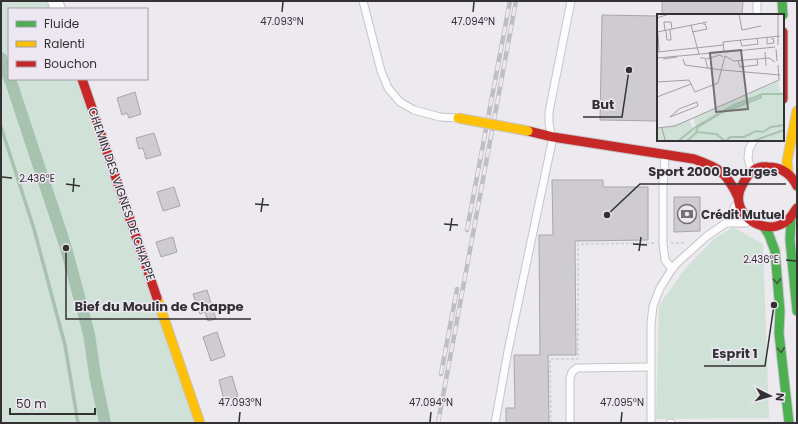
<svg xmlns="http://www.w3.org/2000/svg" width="798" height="424" font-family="Poppins,sans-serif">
	<rect width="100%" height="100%" fill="#ece9ef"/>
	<g fill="#d0e2d7">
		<path d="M1 1H55L58 9H9V79H82L200 423H1Z"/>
		<path d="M733 227 763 244 769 418 656 419 659 305 685 269 714 239Z"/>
	</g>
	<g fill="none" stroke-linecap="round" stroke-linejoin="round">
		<path stroke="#a7c3b0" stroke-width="3.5" d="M1 127 34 229 65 345 78 423"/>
		<g stroke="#a7c3b0" stroke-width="12">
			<path d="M1 58 9 78"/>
			<path d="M10 79 66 248 89 334 95 375 105 423"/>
		</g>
	</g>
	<g fill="#ceccd0" stroke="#a8a6aa">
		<path d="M662 1H743L742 15H662Z"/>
		<path d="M602 15 658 16V121L600 120Z"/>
		<path d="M135 92 141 114 129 118 127 113 122 115 117 98Z"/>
		<path d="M154 133 161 155 146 159 143 148 139 149 136 138Z"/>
		<path d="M552 180H603V187H648V240L575 241 576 355H548L549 423H506V408H515L514 355H540L539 235H553Z"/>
		<path d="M174 187 180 206 163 211 157 192Z"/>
		<path d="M674 197H700V231L674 232Z"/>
		<path d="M173 237 177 252 161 257 156 242Z"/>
		<path d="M207 290 216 319 208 321 205 312 200 314 193 294Z"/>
		<path d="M217 332 225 356 211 361 203 337Z"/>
		<path d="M232 376 238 396 224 400 219 380Z"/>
	</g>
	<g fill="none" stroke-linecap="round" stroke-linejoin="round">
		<g stroke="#c7c5c9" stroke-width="9">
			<g id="lane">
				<path d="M363 1 381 71 388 88 400 102 414 110 440 117 458 118"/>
				<path d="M757 15V1"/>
				<path d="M551 134 549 123V112L571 1"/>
				<path d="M665 156 663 187V243L665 260 672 269"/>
				<path d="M751 170 748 158 749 149 754 140"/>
				<path d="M726 223H746"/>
				<path d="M495 423 508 351 553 137"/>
				<path d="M570 423V378L572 372 577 368 650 367"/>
				<path d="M651 423V324L653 306 660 288 672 269 677 263 707 236 726 223 735 206"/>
				<path d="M670 423H671"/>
			</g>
		</g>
		<g stroke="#c7c5c9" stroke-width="16">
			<path id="street" d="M55 1 58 9"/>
		</g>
		<g stroke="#c7c5c9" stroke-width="11">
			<g id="fast">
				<path d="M782 1 783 15"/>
				<path d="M791 218 790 240 797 311"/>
				<path d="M764 227 769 235 775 251 780 311 779 333 789 423"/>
			</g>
		</g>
		<g stroke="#c7c5c9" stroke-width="11">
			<g id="slow">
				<path d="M788 173 787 161 797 111"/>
				<path d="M157 298 200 423"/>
			</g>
		</g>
		<g stroke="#c7c5c9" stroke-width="11">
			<g id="jam">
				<path d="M783 32V99"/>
				<path d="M82 79 157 298"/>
				<path d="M528 131 553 137 694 159C720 168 726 172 738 197"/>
				<path d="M797 186C791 174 782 167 768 167 758 166 750 171 745 180 741 187 737 194 739 203 743 223 771 235 788 220 791 217 794 212 797 208"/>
			</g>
		</g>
		<g stroke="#d6d5d6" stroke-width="2" stroke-dasharray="3 2" stroke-linecap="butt">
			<path d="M671 243H686"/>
			<path d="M551 423 550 359H578V244L654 243"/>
		</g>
		<use href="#lane" stroke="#fcfcfd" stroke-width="7"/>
		<use href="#street" stroke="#fcfcfd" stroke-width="14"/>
		<use href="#fast" stroke="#4caf50" stroke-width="9"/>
		<use href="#slow" stroke="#ffc107" stroke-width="9"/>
		<use href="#jam" stroke="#c62828" stroke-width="9"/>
		<g stroke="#bfbec0" stroke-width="4.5">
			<g id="rail">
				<path d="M467 230 510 1"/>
				<path d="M441 374 457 289"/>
				<path d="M438 423 516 1"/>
			</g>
		</g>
		<use href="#rail" stroke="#ede7f1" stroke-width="3" stroke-dasharray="9" stroke-linecap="butt"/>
		<g stroke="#c7c5c9" stroke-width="11" stroke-linecap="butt">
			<path id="slow-bridge" d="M458 118 528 131"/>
		</g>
		<use href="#slow-bridge" stroke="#ffc107" stroke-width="9"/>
	</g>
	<defs><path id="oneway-chevron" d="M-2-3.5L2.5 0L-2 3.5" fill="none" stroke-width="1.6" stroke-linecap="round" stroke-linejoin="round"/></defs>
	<g stroke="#3c5d3e">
		<use href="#oneway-chevron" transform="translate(777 281) rotate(86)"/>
		<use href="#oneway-chevron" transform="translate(781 350) rotate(85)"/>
	</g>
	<path fill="none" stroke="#333134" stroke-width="1.5" d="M282 12 283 2M473 12 474 2M2 177 12 178M66 184 80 186M73 192 74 178M255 204 269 205M261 212 263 198M444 224 458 225M450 231 452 218M633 244 647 245M639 251 641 237M786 260 796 261M239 422 240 412M430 422 431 412M621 422 622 412"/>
	<defs>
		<g id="bank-ring" transform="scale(1)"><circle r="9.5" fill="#ede7f1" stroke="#747175" stroke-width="1.5"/><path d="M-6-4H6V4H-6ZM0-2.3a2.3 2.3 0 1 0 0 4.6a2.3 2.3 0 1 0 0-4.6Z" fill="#747175"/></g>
	</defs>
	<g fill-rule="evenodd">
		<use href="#bank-ring" x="687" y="214"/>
	</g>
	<g text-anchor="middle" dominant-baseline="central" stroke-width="3" stroke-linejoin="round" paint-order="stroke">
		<g font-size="12" fill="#333134" stroke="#ede7f1">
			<text transform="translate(122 194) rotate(71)">CHEMIN DES VIGNES DE CHAPPE</text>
		</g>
		<g font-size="12" font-weight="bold" fill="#333134" stroke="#ede7f1" text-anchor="start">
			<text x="701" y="214">Crédit Mutuel</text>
		</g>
	</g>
	<g transform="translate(657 14)">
		<rect width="127" height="127" fill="#ece9ef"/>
		<path d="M121 67 123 78 127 79V127H0V114H8L32 106 36 114 39 112 36 104Z" fill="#d0e2d7"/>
		<path fill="none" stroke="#a7c3b0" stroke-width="2" d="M39 118 41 113 64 99 105 83M21 127 40 112 77 91 106 80H127M30 127 40 118 59 120 68 127M69 127 73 123H87L99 117 106 118 114 113 127 111M96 127 127 116"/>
		<path fill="none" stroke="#a29fa4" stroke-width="1" d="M82 0 85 16 104 12M121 0V31M0 4 12 0M34 11 42 40M8 17 7 8H14L15 15M9 17 10 26H14L13 16M0 18 50 8M35 18 50 15 48 10H46M1 19 2 38M110 23V30L117 29 116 24 114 25M83 26 85 32 101 30 100 24M119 35 120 47M0 38 67 31M67 38 66 28 123 22M69 38 118 33M108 38 109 52M68 42 77 47 112 44 118 48M0 44 66 38M43 44H48L51 55M6 45 20 43M26 45 28 51 65 56M49 45 63 41 66 43M81 47 83 53 101 51 100 45M65 56 123 61M0 68 32 66 38 78 61 69 68 42M0 83 34 70M40 88 41 92 13 103 22 95ZM0 114 18 112 122 66 121 51M5 114 8 126"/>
		<path fill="#747175" fill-opacity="0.15" stroke="#747175" stroke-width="2" d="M84 36 91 95 59 98 53 39Z"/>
		<rect width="127" height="127" fill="none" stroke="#333134" stroke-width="2"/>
	</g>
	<g font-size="10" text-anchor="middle" fill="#333134" stroke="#ede7f1" stroke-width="3" stroke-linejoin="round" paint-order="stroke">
		<text x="282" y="25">47.093°N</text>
		<text x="473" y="25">47.094°N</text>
		<text x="37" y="182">2.436°E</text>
		<text x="761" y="263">2.436°E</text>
		<text x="240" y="406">47.093°N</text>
		<text x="431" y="406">47.094°N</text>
		<text x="622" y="406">47.095°N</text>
	</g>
	<path fill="none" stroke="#333134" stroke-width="1.5" d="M629 70L622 117H583M607 215L640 184H786M66 248L66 319H251M774 305L765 366H704"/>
	<g fill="#333134" stroke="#ede7f1" stroke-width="1.5">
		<circle cx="629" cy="70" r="4"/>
		<circle cx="607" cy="215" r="4"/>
		<circle cx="66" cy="248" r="4"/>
		<circle cx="774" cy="305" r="4"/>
	</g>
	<g font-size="13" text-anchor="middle" font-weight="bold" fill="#333134" stroke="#ede7f1" stroke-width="3" stroke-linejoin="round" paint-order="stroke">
		<text x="603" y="109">But</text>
		<text x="713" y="176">Sport 2000 Bourges</text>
		<text x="159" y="311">Bief du Moulin de Chappe</text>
		<text x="735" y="358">Esprit 1</text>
	</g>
	<rect width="798" height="424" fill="none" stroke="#333134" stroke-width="4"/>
	<rect x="8" y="8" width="140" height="72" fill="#ede7f1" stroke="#a39ea5"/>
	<rect x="16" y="21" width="20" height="6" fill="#4caf50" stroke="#a39ea5"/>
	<text x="44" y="28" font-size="12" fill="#333134">Fluide</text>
	<rect x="16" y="41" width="20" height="6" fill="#ffc107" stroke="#a39ea5"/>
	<text x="44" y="48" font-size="12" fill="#333134">Ralenti</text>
	<rect x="16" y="61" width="20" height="6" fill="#c62828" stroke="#a39ea5"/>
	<text x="44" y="68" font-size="12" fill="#333134">Bouchon</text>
	<g transform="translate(770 396) rotate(96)" stroke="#ede7f1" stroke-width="3" paint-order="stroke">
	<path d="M0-3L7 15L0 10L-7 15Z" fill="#333134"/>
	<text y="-6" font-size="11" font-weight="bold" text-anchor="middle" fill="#333134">N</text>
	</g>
	<path d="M10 408v6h85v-6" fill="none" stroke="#333134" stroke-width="2"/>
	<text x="16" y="408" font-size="12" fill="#333134" stroke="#ede7f1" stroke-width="3" paint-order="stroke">50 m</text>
</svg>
